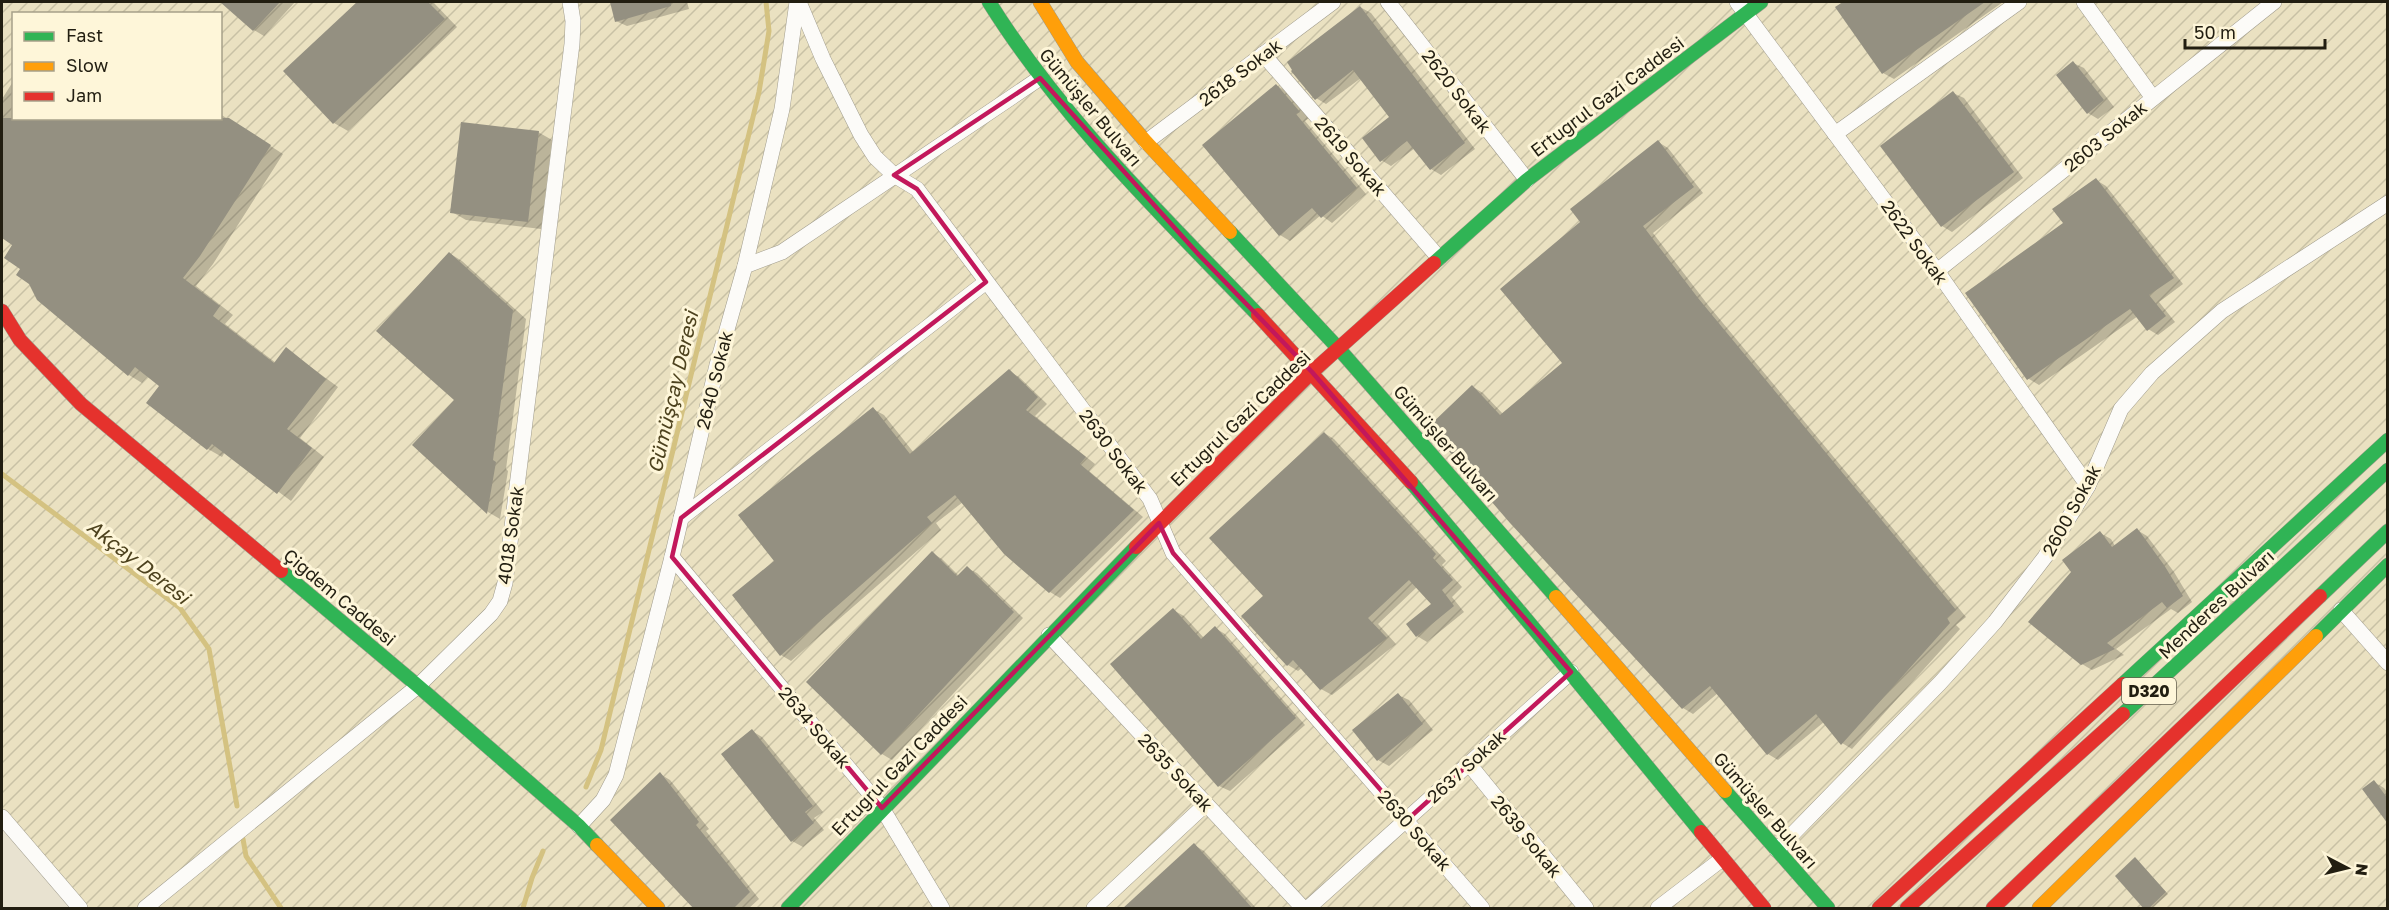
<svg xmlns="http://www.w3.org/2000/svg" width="2389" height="910" font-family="'Golos Text',sans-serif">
	<defs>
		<pattern id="industrial-furrows" width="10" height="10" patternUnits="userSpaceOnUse" patternTransform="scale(1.5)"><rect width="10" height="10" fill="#eae1c1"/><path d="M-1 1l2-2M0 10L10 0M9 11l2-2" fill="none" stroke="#c8c1a5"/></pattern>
	</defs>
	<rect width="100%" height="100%" fill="#e8e2d0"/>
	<path fill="url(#industrial-furrows)" fill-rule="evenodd" d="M2 2H2387V908H75L2 817ZM14 14H220V118H14Z"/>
	<g fill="#0003">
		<path d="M222 2H295L264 36 254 30Z"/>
		<path d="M359 2H433L457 27 348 131 334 123 285 71Z"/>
		<path d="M611 2H687L689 9 627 26 616 21Z"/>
		<path d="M1846 2H2003L1894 79 1883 73 1837 8Z"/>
		<path d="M1360 7 1371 13 1475 149 1441 175 1431 169 1415 148 1391 166 1381 160 1391 117 1361 78 1326 104 1316 98Z"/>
		<path d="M2073 63 2084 68 2114 107 2098 119 2088 113Z"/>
		<path d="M14 80V118H220V114L283 154 213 264 196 286 233 315 225 324 276 363 286 349 338 387 300 438 324 457 291 501 225 452 222 457 208 449 148 403 161 386 148 376 142 383 129 375 38 299 22 268 14 245 2 237V99Z"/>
		<path d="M1276 85 1286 91 1309 118 1305 121 1366 194 1332 223 1321 215 1290 241 1280 235Z"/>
		<path d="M1953 93 1964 98 2023 178 1952 232 1942 226Z"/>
		<path d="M538 132 552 140 541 229 466 220 452 212Z"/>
		<path d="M1658 142 1668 148 1703 193 1653 233 1708 305 1966 617 1956 625 1960 629 1852 749 1842 743 1824 722 1778 760 1768 754 1718 693 1693 714 1683 708 1496 499 1473 387 1483 393 1503 414 1564 363 1582 222Z"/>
		<path d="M2096 180 2106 186 2183 284 2159 302 2175 322 2158 335 2148 329 2138 316 2039 385 2029 379 1968 293 2065 224Z"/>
		<path d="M449 253 462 261 526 319 506 469 508 471 500 519 488 512 415 445 456 400Z"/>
		<path d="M1009 371 1019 377 1047 404 1035 416 1095 464 1089 471 1143 517 1060 598 1050 592 963 502 936 523 941 530 791 661 781 655 734 595 776 561 873 409 884 415 914 453Z"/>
		<path d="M1324 433 1334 439 1446 561 1442 565 1462 587 1452 597 1464 612 1427 642 1417 636 1433 604 1417 587 1378 624 1396 644 1332 695 1321 689 1302 668 1298 671 1288 665 1243 616 1265 596Z"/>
		<path d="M2137 530 2147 536 2174 572 2192 602 2178 613 2171 609 2116 649 2124 655 2092 670 2082 664 2073 572 2100 533 2111 539 2115 546Z"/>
		<path d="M932 553 942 559 959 576 967 568 977 573 1023 618 892 760 882 754 808 682Z"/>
		<path d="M1173 610 1184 616 1204 638 1215 628 1225 634 1305 725 1230 791 1219 786Z"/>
		<path d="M1398 695 1409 700 1433 730 1389 766 1378 760 1354 730Z"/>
		<path d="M752 731 762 737 823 812 814 818 824 830 803 847 792 841Z"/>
		<path d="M660 774 670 780 709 829 706 831 759 899 749 908H696Z"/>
		<path d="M2374 782 2384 788 2388 793V822Z"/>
		<path d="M1194 845 1204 851 1256 908H1124Z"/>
		<path d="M2138 861 2168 894 2152 908H2146Z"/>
	</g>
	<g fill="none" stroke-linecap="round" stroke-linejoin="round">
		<g stroke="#d4c281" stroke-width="5">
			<path d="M2 474 180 608 209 649 237 806"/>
			<path d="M586 787 601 750 759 92 769 31 766 2"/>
			<path d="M243 839 246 856 281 908"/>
			<path d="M523 908 532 878 543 851"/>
		</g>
	</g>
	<g fill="#949081">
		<path d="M220 2H280L253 31Z"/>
		<path d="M357 2H428L445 19 333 124 283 71Z"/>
		<path d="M610 2H671V6L615 22Z"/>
		<path d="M1843 2H1985L1882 74 1835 7Z"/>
		<path d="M1360 6 1465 143 1430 170 1407 141 1380 162 1362 138 1389 117 1353 70 1315 100 1291 71 1292 70 1287 62Z"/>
		<path d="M2073 61 2104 100 2087 114 2056 75Z"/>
		<path d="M1276 84 1300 112 1296 114 1357 188 1321 218 1312 208 1279 236 1202 145Z"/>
		<path d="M1953 91 2014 172 1941 227 1880 146Z"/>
		<path d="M2 118H229L271 145 200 256 183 278 220 306 213 316 274 363 286 347 326 379 287 429 312 448 277 494 212 444 207 450 146 403 159 386 135 367 128 376 37 300 29 284 16 275 20 269 4 258 12 245 2 238Z"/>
		<path d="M461 122 539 131 528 222 450 213Z"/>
		<path d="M1658 140 1694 187 1643 226 1698 298 1956 610 1947 618 1950 623 1841 745 1816 714 1767 755 1710 686 1682 709 1510 523 1491 501 1494 499 1427 428 1472 385 1500 415 1562 363 1500 289 1580 222 1570 209Z"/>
		<path d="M2096 178 2174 278 2149 295 2166 316 2147 331 2130 309 2027 380 1965 293 2063 223 2052 209Z"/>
		<path d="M449 252 513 310 493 460 496 462 487 514 412 445 454 400 376 331Z"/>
		<path d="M1009 369 1038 397 1026 410 1086 457 1080 464 1134 510 1049 593 1004 554 955 495 927 517 932 523 780 656 732 595 774 561 738 515 873 407 910 454Z"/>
		<path d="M1324 432 1436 554 1433 558 1453 580 1442 590 1454 606 1416 637 1406 624 1431 604 1409 580 1368 618 1387 638 1320 690 1293 660 1287 666 1241 616 1263 596 1209 538Z"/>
		<path d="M2137 528 2164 565 2183 596 2167 608 2162 602 2107 643 2115 649 2081 665 2028 622 2071 572 2062 560 2100 531 2112 547Z"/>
		<path d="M932 551 957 576 967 566 1014 612 881 755 806 682Z"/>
		<path d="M1173 608 1201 639 1215 626 1296 718 1218 787 1110 664Z"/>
		<path d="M1398 693 1423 724 1377 761 1352 730Z"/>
		<path d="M752 729 813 806 805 812 814 823 791 842 721 754Z"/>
		<path d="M660 772 699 822 696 825 750 892 733 909H694L610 820Z"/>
		<path d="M2374 780 2388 799V824L2362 789Z"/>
		<path d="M1194 843 1253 909H1122Z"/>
		<path d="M2135 857 2166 892 2148 909H2144L2115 876Z"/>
	</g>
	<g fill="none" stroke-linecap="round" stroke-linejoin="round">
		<g stroke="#a09c8d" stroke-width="16">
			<g id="street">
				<path d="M799 2 823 59 861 135 875 157 894 175 917 189 1150 499 1173 553 1482 908"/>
				<path d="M1388 2 1527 180"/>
				<path d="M1737 2 1937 271 2088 486"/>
				<path d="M2084 2 2153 98"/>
				<path d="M1263 54 1439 258"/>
				<path d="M1835 134 2019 2"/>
				<path d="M1146 142 1333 2"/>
				<path d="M745 266 782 109 797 2"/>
				<path d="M1937 271 2274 2"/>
				<path d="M681 518 986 282"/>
				<path d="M672 557 882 808 942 908"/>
				<path d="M2341 610 2388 663"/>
				<path d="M1049 635 1303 908"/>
				<path d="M1469 764 1586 908"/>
				<path d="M2 817 80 908"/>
				<path d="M579 826 603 800 616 775 672 557 717 365 745 266 782 252 1040 78"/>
				<path d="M1777 850 1940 683 1995 622 2045 557 2088 486 2121 409 2152 373 2222 311 2388 203"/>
				<path d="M145 908 418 686 491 614 500 601 505 583 572 44 573 21 570 2"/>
				<path d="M1094 908 1206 804"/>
				<path d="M1308 908 1571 672"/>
				<path d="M1658 908 1722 859"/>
			</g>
		</g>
		<g stroke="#a09c8d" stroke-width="15">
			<g id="fast">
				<path d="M989 2C1062 119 1163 216 1258 315"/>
				<path d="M1230 232 1339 349 1556 597"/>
				<path d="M1434 263 1527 180 1761 2"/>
				<path d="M1411 482 1541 637 1701 832"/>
				<path d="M281 571 418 686 579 826 597 845"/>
				<path d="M2320 596 2388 531"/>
				<path d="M2316 636 2388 565"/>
				<path d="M2123 684 2388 440"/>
				<path d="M2123 714 2388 470"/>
				<path d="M1725 791 1828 908"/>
				<path d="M788 908 1136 547"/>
			</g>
		</g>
		<g stroke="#a09c8d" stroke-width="15">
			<g id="slow">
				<path d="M1040 2 1077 62 1146 142 1230 232"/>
				<path d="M1556 597 1725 791"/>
				<path d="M597 845 658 908"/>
				<path d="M2039 908 2316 636"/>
			</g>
		</g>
		<g stroke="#a09c8d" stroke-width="15">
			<g id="jam">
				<path d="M2 311 20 340 81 404 281 571"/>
				<path d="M1258 315 1411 482"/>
				<path d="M1136 547 1312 372 1434 263"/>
				<path d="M1701 832 1764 908"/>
				<path d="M1879 908 2123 684"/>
				<path d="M1907 908 2123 714"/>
				<path d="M1993 908 2320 596"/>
			</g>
		</g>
		<use href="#street" stroke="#fcfbf8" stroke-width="15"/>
		<use href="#fast" stroke="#30b455" stroke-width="14"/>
		<use href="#slow" stroke="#ff9f0a" stroke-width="14"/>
		<use href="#jam" stroke="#e5322d" stroke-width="14"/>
	</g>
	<path fill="none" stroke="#c2185b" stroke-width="4.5" stroke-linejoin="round" d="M1040 78 1199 255 1312 372 1571 672 1407 820 1173 553 1159 523 882 808 672 557 681 518 986 282 917 189 894 175Z"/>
	<g text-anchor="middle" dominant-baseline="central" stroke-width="6" stroke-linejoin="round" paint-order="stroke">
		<rect fill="#fef6d9" stroke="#645f4d" stroke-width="1.5" x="2122" y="678" width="54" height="26" rx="4.5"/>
		<g font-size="16" font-weight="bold" fill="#221e11">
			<text x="2149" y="691">D320</text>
		</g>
		<g font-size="18" fill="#221e11" stroke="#fef6d9">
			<text transform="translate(1240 72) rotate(-37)">2618 Sokak</text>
			<text transform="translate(1457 91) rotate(52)">2620 Sokak</text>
			<text transform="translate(1607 96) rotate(-37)">Ertuğrul Gazi Caddesi</text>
			<text transform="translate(1091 107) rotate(50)">Gümüşler Bulvarı</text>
			<text transform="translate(2105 136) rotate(-39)">2603 Sokak</text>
			<text transform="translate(1351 156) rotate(49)">2619 Sokak</text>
			<text transform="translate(1915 242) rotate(54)">2622 Sokak</text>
			<text transform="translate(714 380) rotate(-76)">2640 Sokak</text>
			<text transform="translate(1240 418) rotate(-44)">Ertuğrul Gazi Caddesi</text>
			<text transform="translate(1446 443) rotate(49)">Gümüşler Bulvarı</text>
			<text transform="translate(1114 451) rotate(53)">2630 Sokak</text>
			<text transform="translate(2071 510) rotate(-61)">2600 Sokak</text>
			<text transform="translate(510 535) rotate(-82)">4018 Sokak</text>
			<text transform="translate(340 597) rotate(40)">Çiğdem Caddesi</text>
			<text transform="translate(2216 604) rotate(-43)">Menderes Bulvarı</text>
			<text transform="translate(815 727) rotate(50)">2634 Sokak</text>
			<text transform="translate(899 765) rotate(-46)">Ertuğrul Gazi Caddesi</text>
			<text transform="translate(1466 766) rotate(-42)">2637 Sokak</text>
			<text transform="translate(1176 772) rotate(47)">2635 Sokak</text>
			<text transform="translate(1766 810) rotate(49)">Gümüşler Bulvarı</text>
			<text transform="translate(1415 830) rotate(49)">2630 Sokak</text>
			<text transform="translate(1527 836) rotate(51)">2639 Sokak</text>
		</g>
		<g font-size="20" font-style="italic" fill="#4d421e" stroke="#fef6d9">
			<text transform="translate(672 392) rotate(-77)">Gümüşçay Deresi</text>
			<text transform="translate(139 561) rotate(38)">Akçay Deresi</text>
		</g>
	</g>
	<rect width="2389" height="910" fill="none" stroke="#221e11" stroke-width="6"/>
	<rect x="12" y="12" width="210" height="108" fill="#fef6d9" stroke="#a6a089" stroke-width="1.5"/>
	<rect x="24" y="32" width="30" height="9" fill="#30b455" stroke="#a6a089" stroke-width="1.5"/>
	<text x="66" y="42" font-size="18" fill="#221e11">Fast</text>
	<rect x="24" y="62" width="30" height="9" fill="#ff9f0a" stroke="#a6a089" stroke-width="1.5"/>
	<text x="66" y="72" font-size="18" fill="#221e11">Slow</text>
	<rect x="24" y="92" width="30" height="9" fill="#e5322d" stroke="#a6a089" stroke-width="1.5"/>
	<text x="66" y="102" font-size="18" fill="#221e11">Jam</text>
	<g transform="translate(2347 868) rotate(97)" stroke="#fef6d9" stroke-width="4.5" paint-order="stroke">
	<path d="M0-4.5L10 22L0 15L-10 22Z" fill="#221e11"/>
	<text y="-9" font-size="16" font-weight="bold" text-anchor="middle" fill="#221e11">N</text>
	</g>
	<path d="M2185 39v9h140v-9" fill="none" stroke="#221e11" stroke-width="3"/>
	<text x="2194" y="39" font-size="18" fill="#221e11" stroke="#fef6d9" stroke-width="4.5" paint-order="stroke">50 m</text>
</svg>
